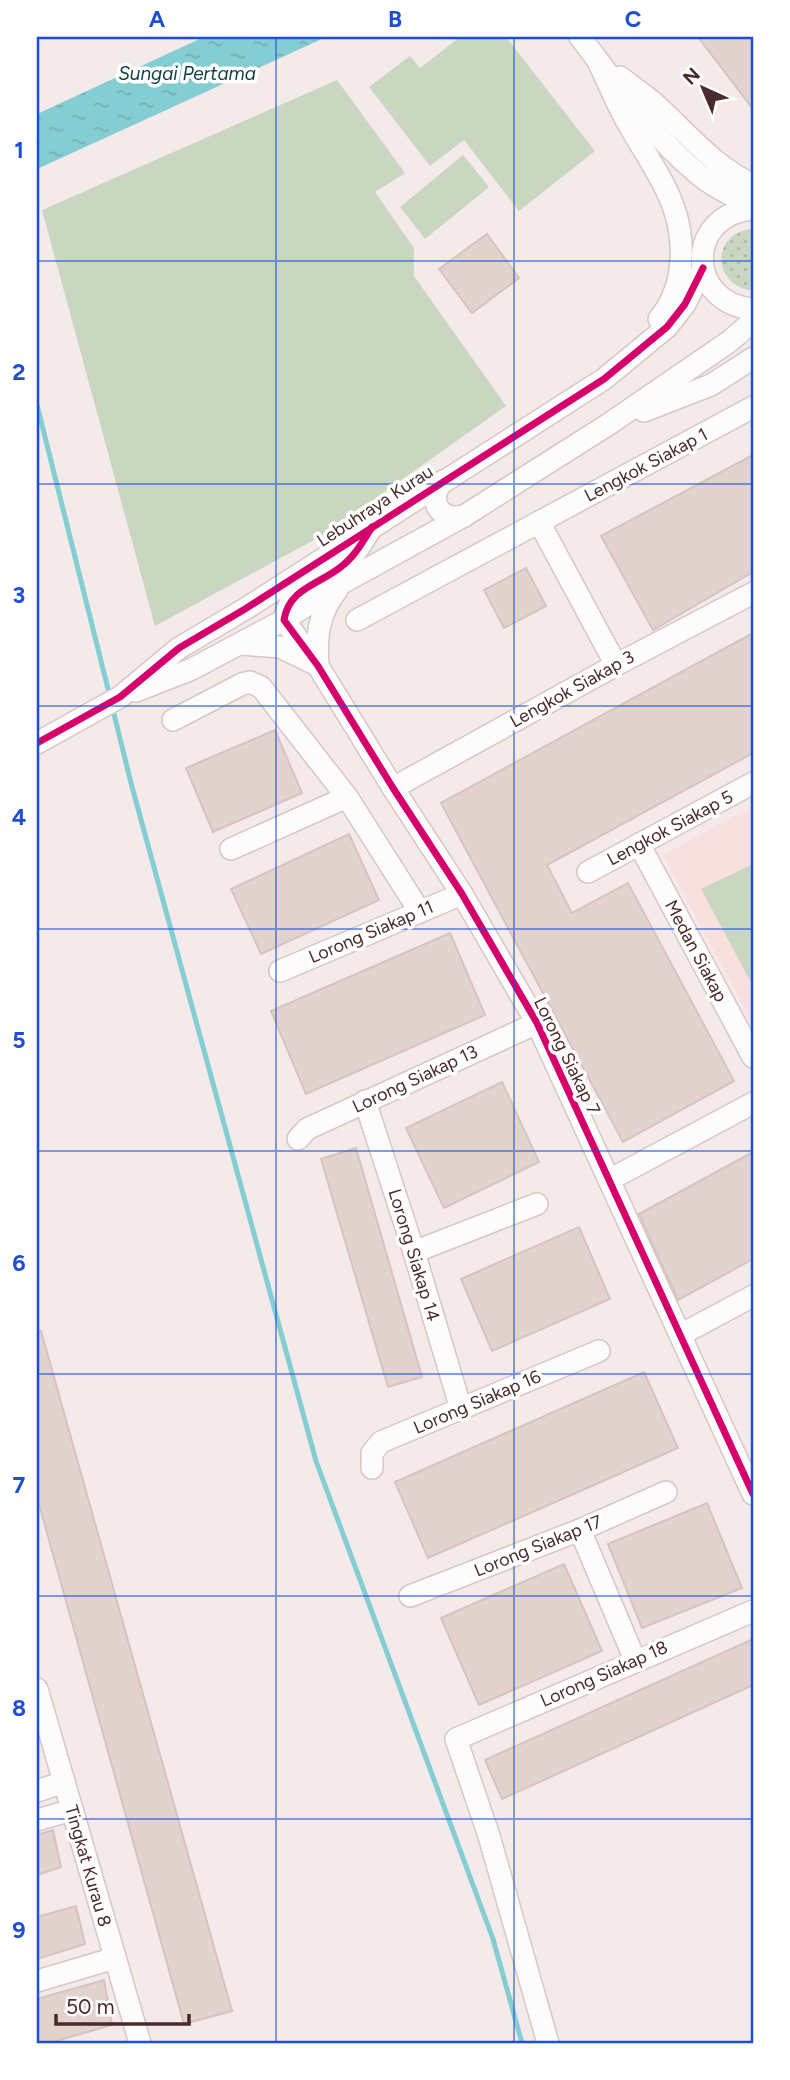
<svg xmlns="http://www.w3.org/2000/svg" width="790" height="2080" font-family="Figtree,sans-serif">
	<defs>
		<pattern id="grass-dots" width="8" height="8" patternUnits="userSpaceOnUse" patternTransform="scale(1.75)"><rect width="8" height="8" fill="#c9d7c1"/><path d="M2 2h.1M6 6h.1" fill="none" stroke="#aeb9a6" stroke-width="1.8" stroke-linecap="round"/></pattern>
		<pattern id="water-ripples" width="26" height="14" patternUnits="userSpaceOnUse" patternTransform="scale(1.75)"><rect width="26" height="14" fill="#84cdd2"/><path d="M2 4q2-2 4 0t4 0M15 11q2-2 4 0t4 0" fill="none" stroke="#74b0b4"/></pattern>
	</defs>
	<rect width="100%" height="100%" fill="#f3eae9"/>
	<path fill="#f8e0df" d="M753 806V1024L663 855Z"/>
	<path fill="url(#grass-dots)" d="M753 229V291C710 285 712 231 753 229Z"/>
	<g fill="#c9d7c1">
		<path d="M460 37H506L595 151 519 211 464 140 430 166 369 87 410 56 420 68Z"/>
		<path d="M337 80 405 173 375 192 414 248V276L506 406 325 534 155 626 42 210Z"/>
		<path d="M463 155 489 187 425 239 400 207Z"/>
		<path d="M753 864V986L701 889Z"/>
	</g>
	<path fill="url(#water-ripples)" d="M204 37H326L37 169V114Z"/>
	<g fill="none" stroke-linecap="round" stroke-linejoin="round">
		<g stroke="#84cdd2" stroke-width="5">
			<path d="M37 405 110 697"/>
			<path d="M112 706 131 783 316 1461 493 1939 522 2043"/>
		</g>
	</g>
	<g fill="#e3d3ce" stroke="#d5c4bf" stroke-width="2">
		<path d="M698 37H753V109Z"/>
		<path d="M487 234 519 278 472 313 439 269Z"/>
		<path d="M753 455V572L653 630 601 536Z"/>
		<path d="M526 568 546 606 504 628 484 590Z"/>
		<path d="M753 633V753L547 865 572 913 628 883 734 1081 623 1142 441 803Z"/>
		<path d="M275 730 302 793 213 832 186 768Z"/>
		<path d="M349 834 379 900 261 954 231 889Z"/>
		<path d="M450 933 485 1015 306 1094 271 1011Z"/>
		<path d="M502 1082 539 1162 444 1208 406 1128Z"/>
		<path d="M356 1148 422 1377 388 1387 321 1159Z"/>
		<path d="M753 1152V1259L678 1300 639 1214Z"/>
		<path d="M579 1227 610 1299 492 1351 461 1279Z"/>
		<path d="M41 1331 232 2011 184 2024 37 1497V1332Z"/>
		<path d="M644 1372 678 1448 428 1558 395 1482Z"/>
		<path d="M707 1503 742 1588 642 1628 608 1544Z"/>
		<path d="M564 1564 602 1651 479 1705 441 1618Z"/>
		<path d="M753 1639V1685L502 1799 485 1760Z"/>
		<path d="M53 1830 61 1867 37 1875V1835Z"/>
		<path d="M76 1906 85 1944 37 1959V1917Z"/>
		<path d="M104 1980 112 2025 49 2043H37V1999Z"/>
	</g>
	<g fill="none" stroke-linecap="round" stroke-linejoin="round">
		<g stroke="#d9c6c5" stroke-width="24">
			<g id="minor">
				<path d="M580 37C616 84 650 134 697 173 713 187 734 196 753 206"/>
				<path d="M598 61C608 82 617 105 629 125 657 175 688 209 680 270 678 287 670 306 659 319"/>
				<path d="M620 77C631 86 644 94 655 104 687 133 713 166 753 185"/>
				<path d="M753 209C686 214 685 303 753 309"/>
				<path d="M644 411 711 385 753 358"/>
				<path d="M443 481C426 500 440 522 464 516"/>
				<path d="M539 522 616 665"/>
				<path d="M372 527C363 541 355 556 342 566 319 585 289 588 284 620L318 666 393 788 462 894 537 1023 753 1494"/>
				<path d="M357 620 753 407"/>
				<path d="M241 644 280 647 313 663"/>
				<path d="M318 666C316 637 318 614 337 590"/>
				<path d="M136 691 192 669 284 620 342 583 464 516 609 424 730 341 753 321"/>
				<path d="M173 720 242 684 250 682 261 687 347 797 420 912"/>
				<path d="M37 743 120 697 179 648 245 609 604 379 667 327 685 304 703 268"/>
				<path d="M393 788 616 665 753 593"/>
				<path d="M639 844 753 1057"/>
				<path d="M231 849 347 797"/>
				<path d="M588 872 753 783"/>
				<path d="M280 971 462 894"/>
				<path d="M365 1101 414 1252 461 1409"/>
				<path d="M298 1139 307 1129 537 1023"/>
				<path d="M609 1180 753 1103"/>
				<path d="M414 1252 537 1204"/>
				<path d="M680 1335 753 1296"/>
				<path d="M372 1468V1453L381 1442 599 1351"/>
				<path d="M580 1530 635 1660"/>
				<path d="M410 1596 580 1530 666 1492"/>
				<path d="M37 1689 140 2043"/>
				<path d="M37 1791 64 1782"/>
				<path d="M37 1820 72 1810"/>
				<path d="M37 1981 115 1958"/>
				<path d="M548 2043 489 1836 456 1739 753 1611"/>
			</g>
		</g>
		<use href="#minor" stroke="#fdfcfc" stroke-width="21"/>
		<g stroke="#fff" stroke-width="11">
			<g id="cycleway">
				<path d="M372 527C363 541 355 556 342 566 319 585 289 588 284 620L318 666 393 788 462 894 537 1023 753 1494"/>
				<path d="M37 743 120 697 179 648 245 609 604 379 667 327 685 304 703 268"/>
			</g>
		</g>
		<use href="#cycleway" stroke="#d6006c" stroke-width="7"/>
	</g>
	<path fill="none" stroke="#1d4ed8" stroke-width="2" stroke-opacity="0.55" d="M276 37V2043M514 37V2043M37 261H753M37 484H753M37 706H753M37 929H753M37 1151H753M37 1374H753M37 1596H753M37 1819H753"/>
	<g text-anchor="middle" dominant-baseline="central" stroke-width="7" stroke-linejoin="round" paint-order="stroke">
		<g font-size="18" fill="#4a2b2b" stroke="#fff">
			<text transform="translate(646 465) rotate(-28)">Lengkok Siakap 1</text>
			<text transform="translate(375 506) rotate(-33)">Lebuhraya Kurau</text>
			<text transform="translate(572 689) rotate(-29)">Lengkok Siakap 3</text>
			<text transform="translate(670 828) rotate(-28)">Lengkok Siakap 5</text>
			<text transform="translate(371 932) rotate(-23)">Lorong Siakap 11</text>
			<text transform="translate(696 951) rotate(62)">Medan Siakap</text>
			<text transform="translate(567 1056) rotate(64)">Lorong Siakap 7</text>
			<text transform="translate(415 1079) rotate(-25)">Lorong Siakap 13</text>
			<text transform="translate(414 1255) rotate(73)">Lorong Siakap 14</text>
			<text transform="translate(477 1402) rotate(-23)">Lorong Siakap 16</text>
			<text transform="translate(538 1546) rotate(-22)">Lorong Siakap 17</text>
			<text transform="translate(604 1674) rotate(-24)">Lorong Siakap 18</text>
			<text transform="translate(88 1866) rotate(74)">Tingkat Kurau 8</text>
		</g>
		<g font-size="19" font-style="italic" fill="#0b3e41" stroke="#fff">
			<text x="187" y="73">Sungai Pertama</text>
		</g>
	</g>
	<rect width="790" height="2080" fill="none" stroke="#ffffff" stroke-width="77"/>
	<g transform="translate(703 88) rotate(316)" stroke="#ffffff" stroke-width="5" paint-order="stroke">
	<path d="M0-5L12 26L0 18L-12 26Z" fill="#4a2b2b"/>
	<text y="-10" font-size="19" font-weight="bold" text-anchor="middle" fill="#4a2b2b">N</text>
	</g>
	<path d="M56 2014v10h133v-10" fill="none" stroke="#4a2b2b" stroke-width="3.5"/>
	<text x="66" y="2014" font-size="21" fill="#4a2b2b" stroke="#ffffff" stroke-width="5" paint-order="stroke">50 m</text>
	<rect x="38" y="38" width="714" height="2004" fill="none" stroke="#1d4ed8" stroke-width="2.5"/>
	<g font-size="23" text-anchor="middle" font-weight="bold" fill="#1d4ed8">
		<text x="157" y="27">A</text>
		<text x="395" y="27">B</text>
		<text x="633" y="27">C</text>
		<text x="19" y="158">1</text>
		<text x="19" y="380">2</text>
		<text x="19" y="603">3</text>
		<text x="19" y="825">4</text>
		<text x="19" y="1048">5</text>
		<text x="19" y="1271">6</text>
		<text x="19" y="1493">7</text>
		<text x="19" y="1716">8</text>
		<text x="19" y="1938">9</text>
	</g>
</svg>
